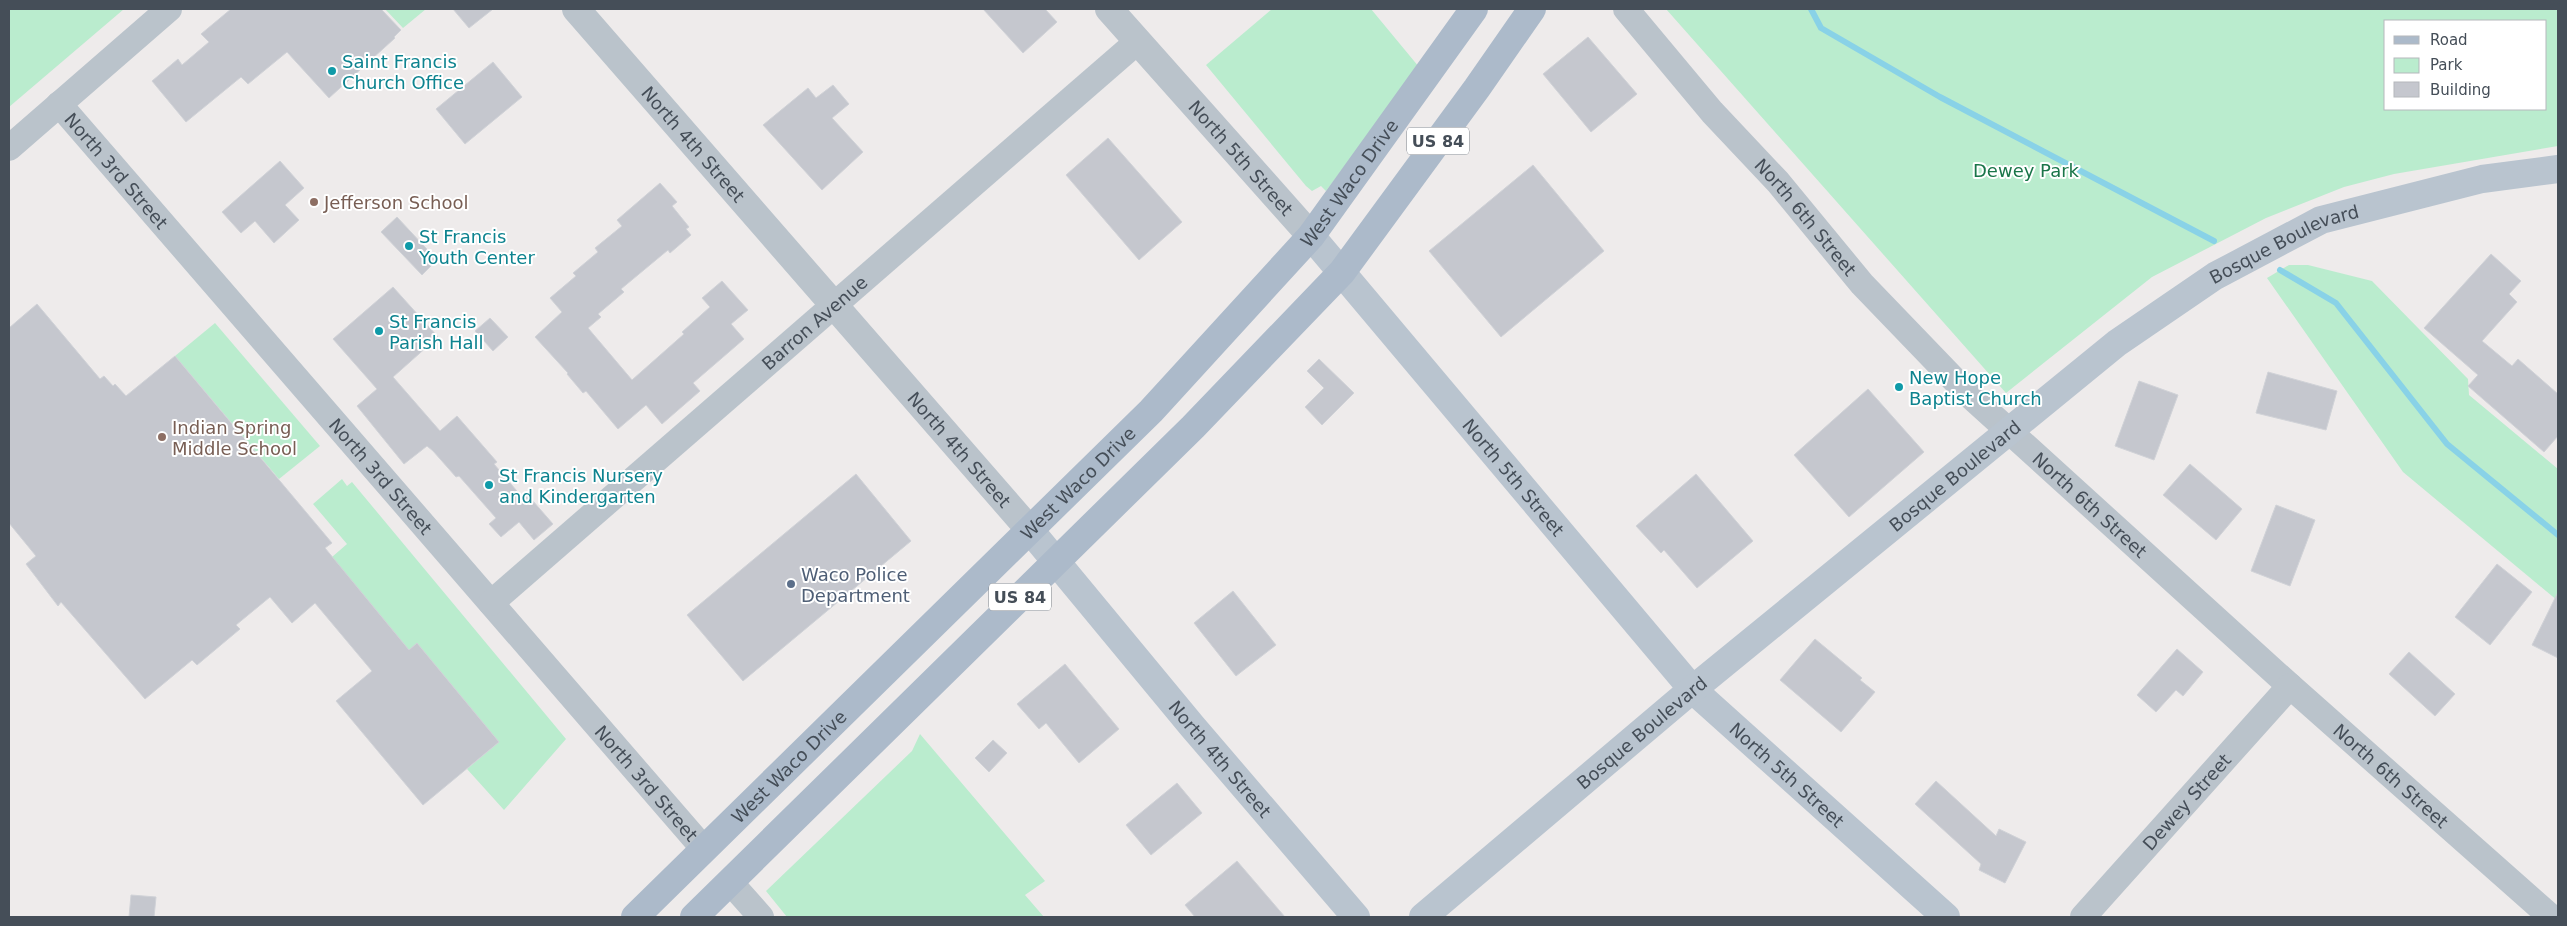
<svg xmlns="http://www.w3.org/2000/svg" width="2567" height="926" font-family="'DejaVu Sans',sans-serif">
	<rect width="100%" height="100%" fill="#eeebeb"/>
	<g fill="#baecce" fill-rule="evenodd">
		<path d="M9 9H124L9 107Z"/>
		<path d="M385 9H426L403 28Z"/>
		<path d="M1272 9H1371L1419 67 1326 191 1321 186 1312 191 1306 186 1206 65Z"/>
		<path d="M1666 9H2558V146L2394 174 2344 187 2266 218 2152 277 2006 393ZM2546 21V109H2386V21Z"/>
		<path d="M2289 265H2308L2372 281 2468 379 2469 395 2558 469V601L2403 472 2267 278Z"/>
		<path d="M215 323 320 446 279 479 175 356Z"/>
		<path d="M342 479 347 486 352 482 566 739 504 810 467 769 499 742 417 643 409 650 332 557 347 544 313 504Z"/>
		<path d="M920 734 1045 881 1025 895 1044 917H787L766 891 912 751Z"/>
	</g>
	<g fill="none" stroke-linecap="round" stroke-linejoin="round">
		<g stroke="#89d2e7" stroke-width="6">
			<path d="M1811 9 1821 28 1940 97 2214 241"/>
			<path d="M2280 270 2336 303 2447 444 2558 535"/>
		</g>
	</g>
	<g fill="#c5c7ce" stroke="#d0d2d7">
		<path d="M231 9H381L401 30 394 37 395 38 329 98 287 52 248 84 241 77 186 122 152 81 178 59 182 65 209 42 201 34Z"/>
		<path d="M453 9H493L469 28Z"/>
		<path d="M983 9H1045L1057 22 1023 53Z"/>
		<path d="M1588 37 1637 94 1591 132 1543 74Z"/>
		<path d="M493 62 522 97 465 144 436 109Z"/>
		<path d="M833 85 849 104 832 118 863 152 822 190 763 125 808 88 816 98Z"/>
		<path d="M1108 138 1182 222 1139 260 1066 175Z"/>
		<path d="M280 161 304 188 285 205 299 220 274 243 255 221 241 233 222 212Z"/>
		<path d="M1533 165 1604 251 1501 337 1429 251Z"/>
		<path d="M660 183 677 202 672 206 689 227 686 229 691 235 670 253 668 250 621 289 624 292 598 314 601 317 588 328 632 380 684 334 682 332 710 307 702 298 722 281 748 310 731 324 744 339 693 383 700 391 662 424 646 405 618 429 586 391 583 393 567 374 568 373 535 337 562 312 550 298 576 276 573 273 598 252 595 248 622 226 617 220Z"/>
		<path d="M397 217 437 260 422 275 381 232Z"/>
		<path d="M2491 254 2521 281 2509 294 2517 302 2482 341 2512 366 2518 359 2558 394V436L2544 452 2468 386 2478 375 2424 328Z"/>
		<path d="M393 287 438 337 393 377 440 431 457 416 497 462 494 464 522 497 526 493 553 524 534 540 519 522 501 537 489 524 496 518 459 476 456 477 433 451 427 446 404 464 357 406 377 389 333 339Z"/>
		<path d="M37 304 100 379 104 376 113 386 115 384 126 396 175 356 332 543 325 548 409 650 417 643 499 742 423 805 336 701 372 671 315 603 292 623 270 597 236 625 240 629 197 665 192 660 145 699 61 602 58 606 26 564 36 556 9 523V328Z"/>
		<path d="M490 318 508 337 493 351 475 331Z"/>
		<path d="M1319 359 1354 393 1322 425 1305 407 1324 388 1307 371Z"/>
		<path d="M2268 372 2337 391 2326 430 2256 413Z"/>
		<path d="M2139 381 2178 395 2154 460 2115 446Z"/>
		<path d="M1868 389 1924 452 1849 517 1794 455Z"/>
		<path d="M2190 464 2242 509 2216 540 2163 495Z"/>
		<path d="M856 474 911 541 743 681 687 615Z"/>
		<path d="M1696 474 1753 541 1697 588 1664 550 1661 553 1636 526Z"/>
		<path d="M2276 505 2315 520 2290 586 2251 571Z"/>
		<path d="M2497 564 2532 592 2490 645 2455 617Z"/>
		<path d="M1233 591 1276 645 1236 676 1194 623Z"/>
		<path d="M2558 592V658L2532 645Z"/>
		<path d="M1815 639 1862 678 1860 680 1875 692 1841 732 1780 680Z"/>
		<path d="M2177 649 2203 672 2183 696 2176 690 2156 712 2137 695Z"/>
		<path d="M2409 652 2455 694 2435 716 2389 674Z"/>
		<path d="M1065 664 1119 729 1079 763 1046 723 1039 729 1017 704Z"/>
		<path d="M993 740 1007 753 989 772 975 758Z"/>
		<path d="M1936 781 1996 836 1999 829 2026 842 2005 883 1979 870 1981 864 1915 804Z"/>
		<path d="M1177 783 1202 813 1151 855 1126 825Z"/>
		<path d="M1237 861 1285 917H1195L1185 905Z"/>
		<path d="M131 895 156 897 154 917H129Z"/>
	</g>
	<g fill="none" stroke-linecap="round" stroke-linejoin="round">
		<g stroke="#bac3cb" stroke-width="26">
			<path id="s1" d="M1626 9 1712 112 1778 182 1862 284 1966 392 2290 686 2551 917"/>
			<path id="s2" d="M59 104 703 848"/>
			<path d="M9 148 169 9"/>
			<path id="s3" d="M491 603 1137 42"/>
			<path d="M730 882 761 917"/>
			<path id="s4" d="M2083 917 2290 686"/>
		</g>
		<g stroke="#bac3cb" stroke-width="28">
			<path id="s5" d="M576 9 1029 529"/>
			<path id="s6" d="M1109 9 1311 236"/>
		</g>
		<g stroke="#b9c4cf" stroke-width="28">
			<path id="s7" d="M1311 236 1693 690 1946 917"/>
			<path id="s8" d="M1029 529 1192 726 1356 917"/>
			<path id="s9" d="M1423 917 1682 698 2117 343 2215 276 2321 220 2482 179 2558 169"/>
		</g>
		<g stroke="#acbaca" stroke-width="28">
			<path id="s10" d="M635 917 1151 411 1311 236 1474 9"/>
			<path d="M694 917 1193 427 1342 272 1477 88 1532 9"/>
		</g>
	</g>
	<g fill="#0f9aa8" stroke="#fff" stroke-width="2">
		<circle cx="332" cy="71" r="5"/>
		<circle cx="409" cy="246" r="5"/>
		<circle cx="379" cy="331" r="5"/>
		<circle cx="1899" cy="387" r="5"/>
		<circle cx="489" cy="485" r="5"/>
	</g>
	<g fill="#8d6e63" stroke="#fff" stroke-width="2">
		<circle cx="314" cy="202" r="5"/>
		<circle cx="162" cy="437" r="5"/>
	</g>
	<circle fill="#5c6f8a" stroke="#fff" stroke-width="2" cx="791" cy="584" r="5"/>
	<g text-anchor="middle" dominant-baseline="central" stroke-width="4" stroke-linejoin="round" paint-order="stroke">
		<g fill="#fff" stroke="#7d838a" stroke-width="1">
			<rect x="1407" y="127.5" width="62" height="27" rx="4"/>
			<rect x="989" y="583.5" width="62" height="27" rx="4"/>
		</g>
		<g font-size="16" font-weight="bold" fill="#454e58">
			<text x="1438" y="141">US 84</text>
			<text x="1020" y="597">US 84</text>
		</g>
		<g font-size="18" fill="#0d838f" stroke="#fff" text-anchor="start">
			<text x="342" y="61">Saint Francis<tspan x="342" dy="21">Church Office</tspan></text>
			<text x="419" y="236">St Francis<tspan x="419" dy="21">Youth Center</tspan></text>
			<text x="389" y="321">St Francis<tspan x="389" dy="21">Parish Hall</tspan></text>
			<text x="1909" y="377">New Hope<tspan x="1909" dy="21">Baptist Church</tspan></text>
			<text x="499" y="475">St Francis Nursery<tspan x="499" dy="21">and Kindergarten</tspan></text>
		</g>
		<g font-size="18" fill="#454e58" stroke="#fff">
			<text stroke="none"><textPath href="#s5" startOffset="179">North 4th Street</textPath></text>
			<text stroke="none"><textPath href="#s6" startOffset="199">North 5th Street</textPath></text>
			<text stroke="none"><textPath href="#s2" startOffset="88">North 3rd Street</textPath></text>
			<text stroke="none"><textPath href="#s10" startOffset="1025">West Waco Drive</textPath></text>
			<text stroke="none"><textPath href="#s1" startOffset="275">North 6th Street</textPath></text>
			<text stroke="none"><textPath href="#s9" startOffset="1096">Bosque Boulevard</textPath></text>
			<text stroke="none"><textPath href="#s3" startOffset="428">Barron Avenue</textPath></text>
			<text stroke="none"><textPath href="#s5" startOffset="584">North 4th Street</textPath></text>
			<text stroke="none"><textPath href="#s9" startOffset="691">Bosque Boulevard</textPath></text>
			<text stroke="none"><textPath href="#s2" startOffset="492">North 3rd Street</textPath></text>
			<text stroke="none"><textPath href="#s7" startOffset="315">North 5th Street</textPath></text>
			<text stroke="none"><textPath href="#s10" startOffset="620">West Waco Drive</textPath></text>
			<text stroke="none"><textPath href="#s1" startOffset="680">North 6th Street</textPath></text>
			<text stroke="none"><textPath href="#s9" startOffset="286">Bosque Boulevard</textPath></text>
			<text stroke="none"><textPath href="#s8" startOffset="299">North 4th Street</textPath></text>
			<text stroke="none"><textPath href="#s10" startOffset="215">West Waco Drive</textPath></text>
			<text stroke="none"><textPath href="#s7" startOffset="720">North 5th Street</textPath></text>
			<text stroke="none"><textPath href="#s1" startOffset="1085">North 6th Street</textPath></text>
			<text stroke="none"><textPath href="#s2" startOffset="898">North 3rd Street</textPath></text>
			<text stroke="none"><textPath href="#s4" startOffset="155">Dewey Street</textPath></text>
		</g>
		<g font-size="18" fill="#1a7549" stroke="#fff">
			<text x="2026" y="170">Dewey Park</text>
		</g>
		<g font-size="18" fill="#785e54" stroke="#fff" text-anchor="start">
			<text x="324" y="202">Jefferson School</text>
			<text x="172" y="427">Indian Spring<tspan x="172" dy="21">Middle School</tspan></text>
		</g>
		<g font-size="18" fill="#4e5e75" stroke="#fff" text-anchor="start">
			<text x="801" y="574">Waco Police<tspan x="801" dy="21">Department</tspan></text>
		</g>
	</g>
	<rect width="2567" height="926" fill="none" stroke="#454e58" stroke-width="20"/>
	<rect x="2384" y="20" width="162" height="90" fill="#ffffff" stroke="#b5b8bc"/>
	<rect x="2394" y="36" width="25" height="8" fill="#acbaca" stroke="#b5b8bc"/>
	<text x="2430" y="45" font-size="15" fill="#454e58">Road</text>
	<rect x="2394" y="58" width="25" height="15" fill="#baecce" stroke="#b5b8bc"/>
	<text x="2430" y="70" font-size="15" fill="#454e58">Park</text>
	<rect x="2394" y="82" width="25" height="15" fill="#c5c7ce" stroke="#b5b8bc"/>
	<text x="2430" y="95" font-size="15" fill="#454e58">Building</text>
</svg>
